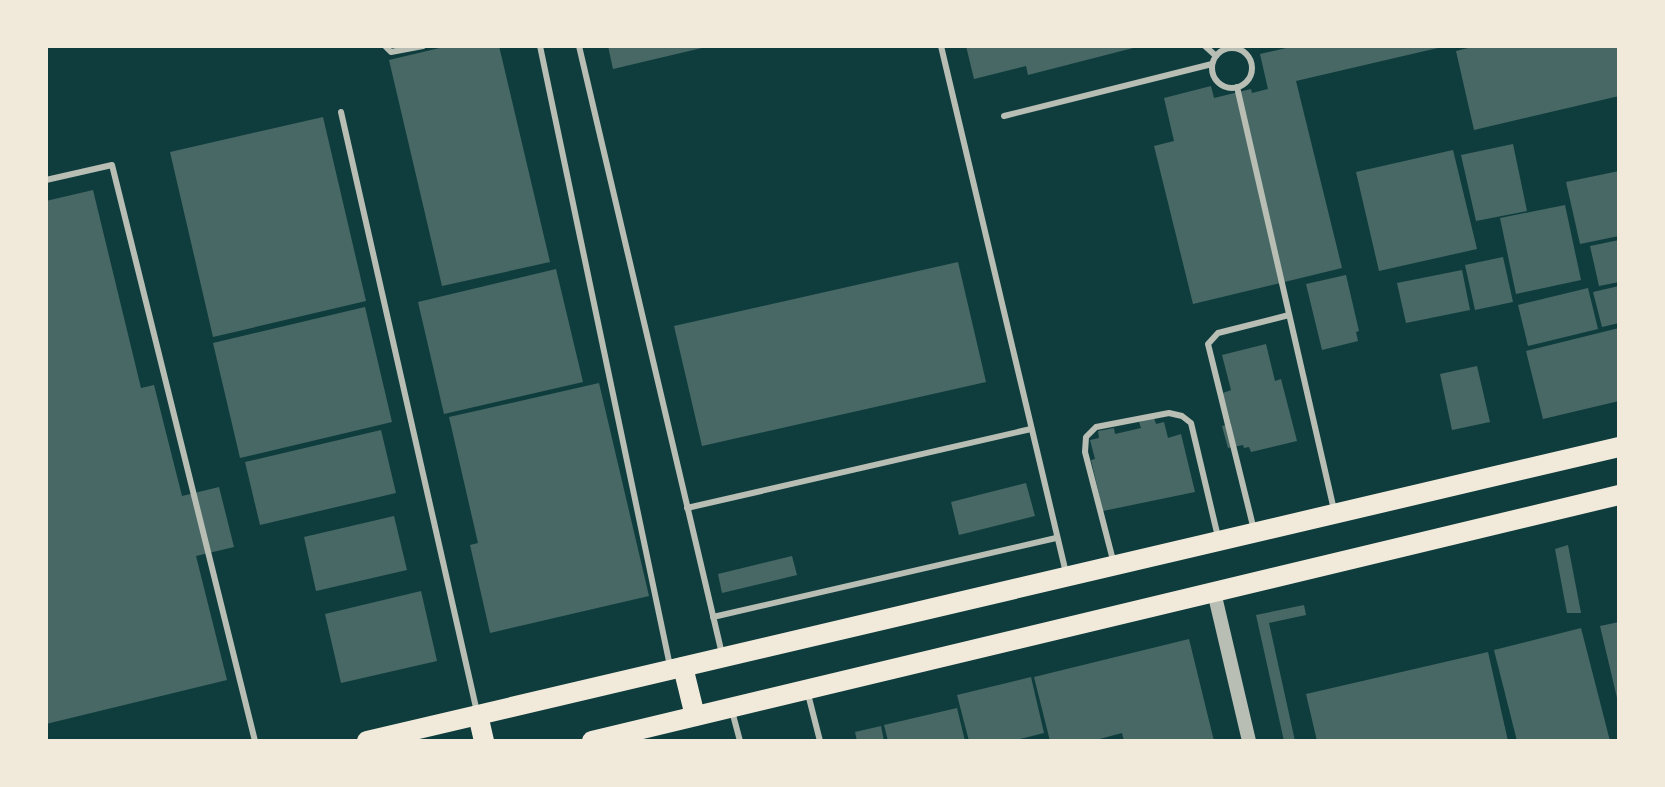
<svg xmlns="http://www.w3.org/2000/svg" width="1665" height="787" font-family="Quicksand,sans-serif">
	<rect width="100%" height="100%" fill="#0f3d3e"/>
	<g fill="#486865">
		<path d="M448 46H499L550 262 442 286 389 60Z"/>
		<path d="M608 46H705L706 47 613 69Z"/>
		<path d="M966 46H1137V47L1028 75 1026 66 974 79Z"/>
		<path d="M1295 46 1442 47 1296 81 1342 268 1193 304 1154 146 1174 141 1164 98 1211 86 1214 98 1251 89 1252 93 1268 89 1260 54Z"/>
		<path d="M1476 46H1619V96L1474 130 1456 51Z"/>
		<path d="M323 117 366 301 213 337 170 152Z"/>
		<path d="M1513 144 1527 211 1476 221 1461 155Z"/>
		<path d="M1453 150 1477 249 1379 271 1356 172Z"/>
		<path d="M1619 171V236L1580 244 1566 182Z"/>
		<path d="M93 190 141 388 154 385 182 496 219 487 234 547 196 556 227 680 46 724V201Z"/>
		<path d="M1565 205 1581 280 1516 294 1500 218Z"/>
		<path d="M1619 240V282L1599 286 1590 246Z"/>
		<path d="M1503 257 1513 302 1475 310 1465 265Z"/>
		<path d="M958 262 986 382 702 446 674 326Z"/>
		<path d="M556 269 583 382 444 414 418 302Z"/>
		<path d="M1462 270 1470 310 1406 323 1397 283Z"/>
		<path d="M1346 275 1359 331 1356 332 1358 341 1322 350 1306 284Z"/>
		<path d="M1619 286V323L1602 327 1593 292Z"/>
		<path d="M1588 288 1598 329 1528 346 1518 305Z"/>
		<path d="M365 307 392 422 240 458 213 343Z"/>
		<path d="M1619 328V401L1543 419 1526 351Z"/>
		<path d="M1266 344 1275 381 1281 379 1297 441 1251 452 1249 447 1244 448 1243 445 1228 448 1222 426 1231 424 1223 393 1231 390 1222 355Z"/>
		<path d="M1477 366 1490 422 1452 430 1440 374Z"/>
		<path d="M599 383 649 596 490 633 470 545 478 543 449 417Z"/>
		<path d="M1154 418 1156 424 1164 422 1168 438 1181 434 1195 492 1103 511 1091 460 1095 459 1090 440 1099 438 1098 431 1114 428 1115 434 1141 428 1139 422Z"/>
		<path d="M381 430 396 493 260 525 245 462Z"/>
		<path d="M1026 483 1035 516 959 535 951 502Z"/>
		<path d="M394 516 407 570 316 591 304 537Z"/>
		<path d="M1568 545 1581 613H1567L1555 549Z"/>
		<path d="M792 556 797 575 722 593 718 574Z"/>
		<path d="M421 591 437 661 341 683 325 614Z"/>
		<path d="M1304 605 1306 615 1269 623 1295 741H1284L1256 615Z"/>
		<path d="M1619 622V702H1618L1600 626Z"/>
		<path d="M1581 628 1610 741H1517L1494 650Z"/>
		<path d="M1189 639 1214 741H1124L1122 733 1092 741H1050L1034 677Z"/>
		<path d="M1488 652 1508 741H1317L1306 694Z"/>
		<path d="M1031 677 1044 733 1012 741H969L957 695Z"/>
		<path d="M957 708 965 741H888L884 725Z"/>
		<path d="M881 726 884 741H857L855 732Z"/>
	</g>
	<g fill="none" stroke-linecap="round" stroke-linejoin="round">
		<g stroke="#b8beb3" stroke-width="6">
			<path d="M385 46 391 52 423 46"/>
			<path d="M540 46 670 666"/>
			<path d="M579 46 722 654"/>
			<path d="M941 46 1066 573"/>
			<path d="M1205 46 1216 56"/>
			<circle cx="1232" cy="68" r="20"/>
			<path d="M1237 87 1334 510"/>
			<path d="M341 112 477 712"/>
			<path d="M1004 116 1212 64"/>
			<path d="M46 180 112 165 255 741"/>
			<path d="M687 508 1031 429"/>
			<path d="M1254 530 1208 344 1218 333 1289 315"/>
			<path d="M1114 564 1085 452 1086 437 1096 427 1169 413 1182 416 1191 423 1218 537"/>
			<path d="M713 617 1056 538"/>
			<path d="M808 694 820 741"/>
			<path d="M732 711 740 741"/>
		</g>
		<path stroke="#b8beb3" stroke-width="14" d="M1214 592 1249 741"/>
		<g stroke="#f1e9da" stroke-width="20">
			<path d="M683 667 695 716"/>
			<path d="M478 715 484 741"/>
			<path d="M367 741 1619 447"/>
			<path d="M592 741 1619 495"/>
		</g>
	</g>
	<rect width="1665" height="787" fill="none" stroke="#f1e9da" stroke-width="96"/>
</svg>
